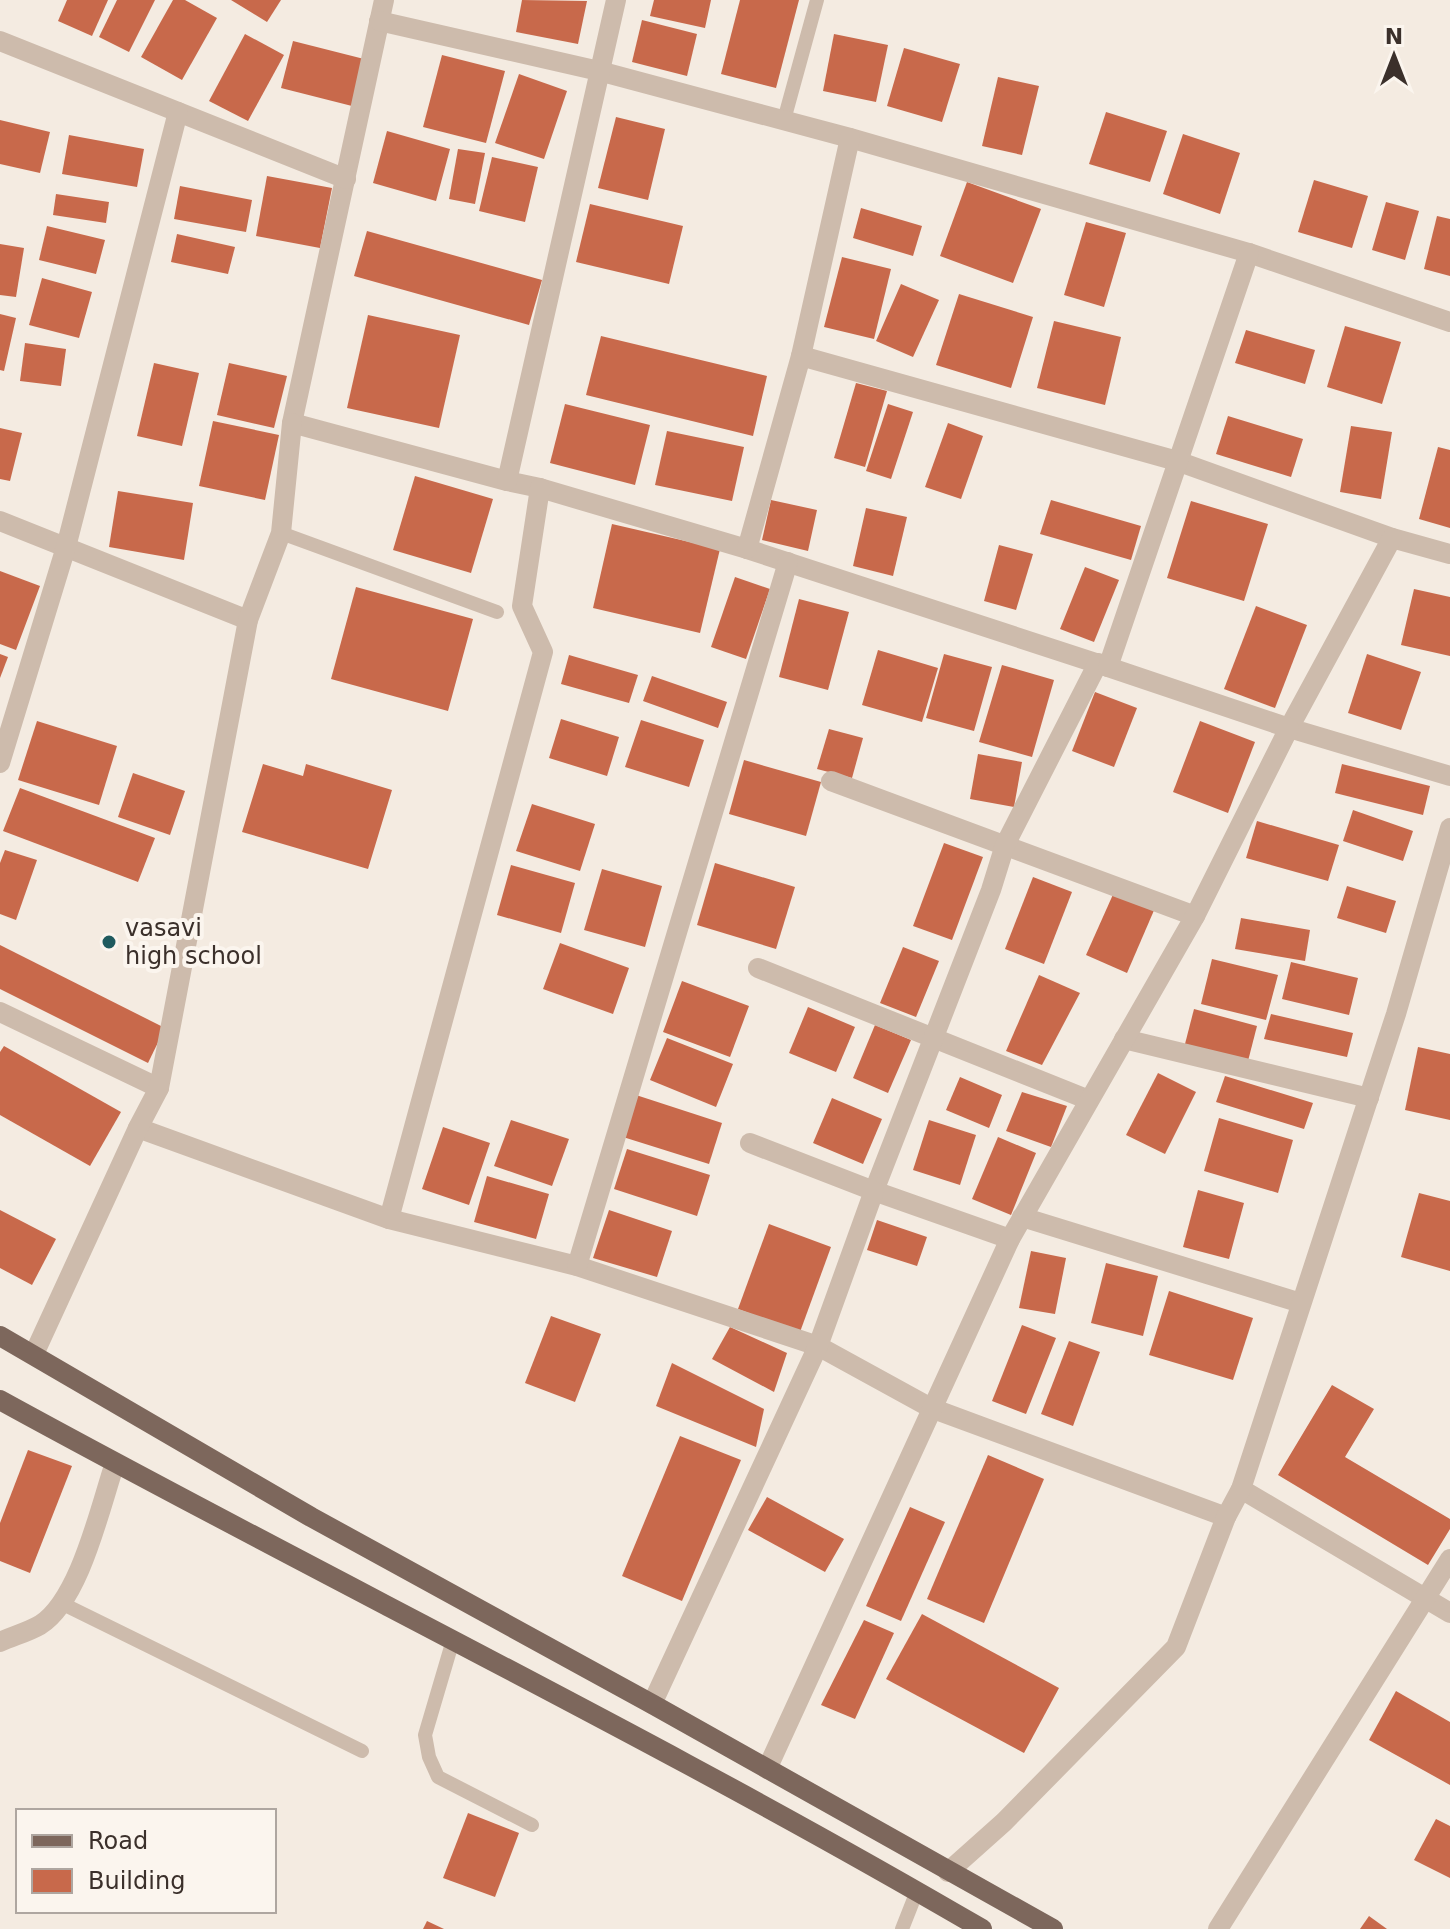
<svg xmlns="http://www.w3.org/2000/svg" width="1450" height="1929" font-family="'DejaVu Sans',sans-serif">
	<rect width="100%" height="100%" fill="#f4ebe1"/>
	<g fill="#c8694b">
		<path d="M67 0H108L92 36 58 21Z"/>
		<path d="M117 0H155L129 52 99 37Z"/>
		<path d="M173 0H185L217 18 182 80 141 57Z"/>
		<path d="M231 0H281L267 22Z"/>
		<path d="M522 0 587 1 578 44 516 32Z"/>
		<path d="M654 0H711L705 28 650 16Z"/>
		<path d="M740 0H799L776 88 721 74Z"/>
		<path d="M642 20 697 34 687 76 632 62Z"/>
		<path d="M245 34 284 55 248 121 209 101Z"/>
		<path d="M834 34 888 45 876 102 823 91Z"/>
		<path d="M293 41 364 59 352 106 281 88Z"/>
		<path d="M904 48 960 64 942 122 887 106Z"/>
		<path d="M442 55 505 71 486 143 423 127Z"/>
		<path d="M519 74 567 91 544 159 495 143Z"/>
		<path d="M998 77 1039 86 1022 155 982 146Z"/>
		<path d="M1106 112 1167 131 1150 182 1089 164Z"/>
		<path d="M616 117 665 129 648 200 598 188Z"/>
		<path d="M0 120 50 132 40 173 0 164Z"/>
		<path d="M387 131 450 149 436 201 373 183Z"/>
		<path d="M1183 134 1240 153 1220 214 1163 194Z"/>
		<path d="M69 135 144 149 137 187 62 174Z"/>
		<path d="M458 149 485 153 475 204 449 199Z"/>
		<path d="M492 157 538 167 525 222 479 211Z"/>
		<path d="M267 176 332 188 320 248 256 236Z"/>
		<path d="M1314 180 1368 196 1352 248 1298 232Z"/>
		<path d="M967 182 1041 209 1013 283 940 256Z"/>
		<path d="M180 186 252 200 246 232 174 219Z"/>
		<path d="M56 194 109 202 106 223 53 215Z"/>
		<path d="M1386 202 1419 211 1405 260 1372 250Z"/>
		<path d="M590 204 683 226 669 284 576 262Z"/>
		<path d="M861 208 922 226 913 256 853 238Z"/>
		<path d="M1437 216 1450 219V276L1424 269Z"/>
		<path d="M1086 222 1126 233 1104 307 1064 295Z"/>
		<path d="M47 226 105 240 96 274 39 260Z"/>
		<path d="M367 231 542 280 529 325 354 276Z"/>
		<path d="M177 234 235 247 228 274 171 262Z"/>
		<path d="M0 244 24 248 16 297 0 295Z"/>
		<path d="M842 257 891 269 874 339 824 327Z"/>
		<path d="M42 278 92 292 79 338 29 325Z"/>
		<path d="M901 284 939 300 913 357 876 341Z"/>
		<path d="M959 294 1033 317 1011 388 936 365Z"/>
		<path d="M0 314 16 318 4 371 0 370Z"/>
		<path d="M368 315 460 335 439 428 347 408Z"/>
		<path d="M1054 321 1121 337 1105 405 1037 388Z"/>
		<path d="M1345 326 1401 342 1382 404 1327 387Z"/>
		<path d="M1246 330 1315 350 1305 384 1235 363Z"/>
		<path d="M601 336 767 376 753 436 586 395Z"/>
		<path d="M25 343 66 349 61 386 20 381Z"/>
		<path d="M154 363 199 373 182 446 137 436Z"/>
		<path d="M229 363 287 376 274 428 217 415Z"/>
		<path d="M856 383 887 391 865 467 834 458Z"/>
		<path d="M565 404 650 425 635 485 550 463Z"/>
		<path d="M888 404 913 412 891 479 866 471Z"/>
		<path d="M1228 416 1303 439 1291 477 1216 454Z"/>
		<path d="M213 421 279 435 265 500 199 486Z"/>
		<path d="M948 423 983 436 961 499 925 487Z"/>
		<path d="M1351 426 1392 432 1381 499 1340 492Z"/>
		<path d="M0 428 22 433 10 481 0 479Z"/>
		<path d="M667 431 744 447 732 501 655 485Z"/>
		<path d="M1438 447 1450 450V528L1419 519Z"/>
		<path d="M415 476 493 499 471 573 393 550Z"/>
		<path d="M118 491 193 503 184 560 109 547Z"/>
		<path d="M771 500 817 510 808 551 762 540Z"/>
		<path d="M1051 500 1141 526 1131 560 1040 534Z"/>
		<path d="M1191 501 1268 524 1244 601 1167 578Z"/>
		<path d="M866 508 907 517 893 576 853 566Z"/>
		<path d="M612 524 720 549 700 633 593 608Z"/>
		<path d="M999 545 1033 554 1016 610 984 601Z"/>
		<path d="M1085 567 1119 580 1094 642 1060 629Z"/>
		<path d="M0 571 40 586 16 650 0 644Z"/>
		<path d="M735 577 770 589 746 659 711 647Z"/>
		<path d="M356 587 473 619 448 711 331 679Z"/>
		<path d="M1414 589 1450 597V656L1401 645Z"/>
		<path d="M799 599 849 612 828 690 779 677Z"/>
		<path d="M1256 606 1307 625 1275 708 1224 689Z"/>
		<path d="M878 650 938 668 922 722 862 705Z"/>
		<path d="M0 654 8 657 0 678Z"/>
		<path d="M944 654 992 667 974 731 926 718Z"/>
		<path d="M1367 654 1421 672 1401 730 1348 713Z"/>
		<path d="M569 655 638 675 629 703 561 684Z"/>
		<path d="M1002 665 1054 680 1032 757 979 742Z"/>
		<path d="M652 676 727 702 718 728 643 701Z"/>
		<path d="M1095 692 1137 708 1114 767 1072 751Z"/>
		<path d="M561 719 619 737 607 776 549 758Z"/>
		<path d="M641 720 704 740 689 787 625 767Z"/>
		<path d="M37 721 117 746 99 805 18 780Z"/>
		<path d="M1200 721 1255 742 1228 813 1173 792Z"/>
		<path d="M829 729 863 738 852 778 817 769Z"/>
		<path d="M978 754 1022 762 1014 807 970 799Z"/>
		<path d="M744 760 821 782 806 836 729 814Z"/>
		<path d="M263 764 303 776 306 764 392 790 368 869 242 832Z"/>
		<path d="M1342 764 1430 786 1423 815 1335 793Z"/>
		<path d="M133 773 185 791 170 835 118 817Z"/>
		<path d="M20 788 155 838 138 882 3 831Z"/>
		<path d="M532 804 595 824 580 871 516 851Z"/>
		<path d="M1353 810 1413 831 1403 861 1343 841Z"/>
		<path d="M1257 821 1339 845 1328 881 1246 858Z"/>
		<path d="M944 843 983 857 952 940 913 926Z"/>
		<path d="M5 850 37 860 16 920 0 914V863Z"/>
		<path d="M715 863 795 887 776 949 697 925Z"/>
		<path d="M511 865 575 883 561 933 497 915Z"/>
		<path d="M602 869 662 886 645 947 584 930Z"/>
		<path d="M1033 877 1072 892 1044 964 1005 949Z"/>
		<path d="M1347 886 1396 901 1386 933 1337 918Z"/>
		<path d="M1115 890 1155 908 1127 973 1086 955Z"/>
		<path d="M1241 918 1310 930 1305 961 1235 949Z"/>
		<path d="M560 943 629 968 613 1014 543 989Z"/>
		<path d="M0 945 165 1028 148 1063 0 989Z"/>
		<path d="M903 947 939 961 916 1017 880 1003Z"/>
		<path d="M1212 959 1278 975 1266 1020 1201 1004Z"/>
		<path d="M1291 962 1358 978 1349 1015 1282 999Z"/>
		<path d="M1039 975 1080 993 1042 1065 1006 1051Z"/>
		<path d="M682 981 749 1006 730 1057 663 1032Z"/>
		<path d="M808 1007 855 1027 836 1072 789 1053Z"/>
		<path d="M1194 1009 1257 1026 1248 1061 1185 1044Z"/>
		<path d="M1271 1014 1353 1033 1347 1057 1264 1039Z"/>
		<path d="M875 1025 911 1040 888 1093 853 1078Z"/>
		<path d="M667 1038 733 1064 716 1107 650 1080Z"/>
		<path d="M4 1046 121 1112 90 1166 0 1115V1052Z"/>
		<path d="M1418 1047 1450 1054V1120L1405 1110Z"/>
		<path d="M1158 1073 1196 1092 1165 1154 1126 1135Z"/>
		<path d="M1225 1076 1313 1103 1304 1129 1216 1102Z"/>
		<path d="M960 1077 1002 1095 989 1128 946 1110Z"/>
		<path d="M1022 1092 1067 1106 1051 1147 1006 1131Z"/>
		<path d="M636 1095 722 1123 709 1164 623 1137Z"/>
		<path d="M832 1098 882 1119 863 1164 813 1143Z"/>
		<path d="M1219 1118 1293 1140 1278 1193 1204 1171Z"/>
		<path d="M511 1120 569 1139 552 1186 494 1166Z"/>
		<path d="M929 1120 976 1135 960 1185 913 1170Z"/>
		<path d="M443 1127 490 1143 469 1205 422 1189Z"/>
		<path d="M998 1137 1036 1153 1011 1215 972 1199Z"/>
		<path d="M627 1149 710 1175 697 1216 614 1189Z"/>
		<path d="M487 1176 549 1194 536 1239 474 1222Z"/>
		<path d="M1198 1190 1244 1203 1229 1259 1183 1247Z"/>
		<path d="M1419 1193 1450 1201V1271L1401 1257Z"/>
		<path d="M0 1210 56 1239 32 1285 0 1268Z"/>
		<path d="M609 1210 672 1231 657 1277 593 1258Z"/>
		<path d="M877 1220 927 1237 917 1266 867 1250Z"/>
		<path d="M769 1224 831 1247 800 1332 738 1309Z"/>
		<path d="M1031 1251 1066 1258 1055 1314 1019 1308Z"/>
		<path d="M1106 1263 1158 1276 1143 1336 1091 1323Z"/>
		<path d="M1169 1291 1253 1318 1233 1380 1149 1355Z"/>
		<path d="M551 1316 601 1334 575 1402 525 1383Z"/>
		<path d="M1022 1325 1056 1338 1026 1414 992 1401Z"/>
		<path d="M730 1327 787 1353 774 1392 712 1359Z"/>
		<path d="M1069 1341 1100 1352 1073 1426 1041 1414Z"/>
		<path d="M672 1363 764 1409 756 1447 656 1406Z"/>
		<path d="M1332 1385 1374 1409 1345 1457 1450 1519V1529L1428 1565 1278 1475Z"/>
		<path d="M680 1436 741 1460 682 1601 622 1576Z"/>
		<path d="M28 1450 72 1466 30 1573 0 1561V1523Z"/>
		<path d="M988 1455 1044 1479 984 1623 927 1599Z"/>
		<path d="M767 1497 844 1539 825 1572 748 1530Z"/>
		<path d="M910 1507 945 1522 901 1621 866 1606Z"/>
		<path d="M922 1614 1059 1688 1024 1753 886 1679Z"/>
		<path d="M864 1620 894 1633 855 1719 821 1705Z"/>
		<path d="M1396 1691 1450 1722V1785L1369 1740Z"/>
		<path d="M468 1813 519 1833 495 1897 443 1878Z"/>
		<path d="M1436 1819 1450 1826V1878L1414 1860Z"/>
		<path d="M1369 1916 1387 1929H1360Z"/>
		<path d="M427 1921 444 1929H423Z"/>
	</g>
	<g fill="none" stroke-linecap="round" stroke-linejoin="round">
		<g stroke="#cdbbac" stroke-width="14">
			<path d="M784 120 817 0"/>
			<path d="M281 533 497 612"/>
			<path d="M63 1604 362 1751"/>
			<path d="M453 1640 425 1735 429 1757 438 1777 532 1825"/>
			<path d="M902 1929 917 1891"/>
		</g>
		<g stroke="#cdbbac" stroke-width="20">
			<path d="M384 0 292 423 507 481 540 488 747 549 1108 667"/>
			<path d="M379 21 599 71 850 138 1249 253 1450 322"/>
			<path d="M0 41 346 179"/>
			<path d="M801 356 1177 461 1392 538 1450 554"/>
			<path d="M507 481 616 0"/>
			<path d="M0 521 248 620"/>
			<path d="M1392 538 1289 728 1450 776"/>
			<path d="M747 549 801 356 850 138"/>
			<path d="M0 763 66 547 178 112"/>
			<path d="M831 781 1195 916"/>
			<path d="M758 968 1089 1100"/>
			<path d="M0 1012 159 1088"/>
			<path d="M1124 1039 1369 1098"/>
			<path d="M138 1128 389 1219 543 652 522 606 540 488"/>
			<path d="M1022 1217 1301 1303"/>
			<path d="M389 1219 577 1266 818 1346 931 1408 1226 1517"/>
			<path d="M1010 1239 874 1191 991 890 1005 845 1098 663"/>
			<path d="M577 1266 788 562"/>
			<path d="M34 1354 138 1128 159 1088 248 620 281 533 292 423"/>
			<path d="M1241 1489 1450 1613"/>
			<path d="M0 1642C13 1636 28 1632 40 1625 80 1600 100 1507 115 1463"/>
			<path d="M652 1704 818 1346 874 1191 750 1143"/>
			<path d="M767 1769 1010 1239 1195 916 1289 728 1108 667 1249 253"/>
			<path d="M948 1872 1004 1822 1176 1647 1226 1517 1241 1489 1396 1014 1450 828"/>
			<path d="M1218 1929 1450 1559"/>
		</g>
		<g stroke="#7d675c" stroke-width="20">
			<path d="M0 1336 311 1517 652 1704 1053 1929"/>
			<path d="M0 1400C326 1579 661 1741 982 1929"/>
		</g>
	</g>
	<circle fill="#1f5a5e" stroke="#fbf5ee" stroke-width="3" cx="109" cy="942" r="8"/>
	<g text-anchor="middle" dominant-baseline="central" stroke-width="8" stroke-linejoin="round" paint-order="stroke">
		<g font-size="24" fill="#3b302b" stroke="#fbf5ee" text-anchor="start">
			<text x="125" y="928">vasavi<tspan x="125" dy="28">high school</tspan></text>
		</g>
	</g>
	<rect x="16" y="1809" width="260" height="104" fill="#fbf5ee" stroke="#aea6a0" stroke-width="2"/>
	<rect x="32" y="1835" width="40" height="12" fill="#7d675c" stroke="#aea6a0" stroke-width="2"/>
	<text x="88" y="1849" font-size="24" fill="#3b302b">Road</text>
	<rect x="32" y="1869" width="40" height="24" fill="#c8694b" stroke="#aea6a0" stroke-width="2"/>
	<text x="88" y="1889" font-size="24" fill="#3b302b">Building</text>
	<g transform="translate(1394 56)" stroke="#fbf5ee" stroke-width="6" paint-order="stroke">
	<path d="M0-6L14 30L0 20L-14 30Z" fill="#3b302b"/>
	<text y="-12" font-size="22" font-weight="bold" text-anchor="middle" fill="#3b302b">N</text>
	</g>
</svg>
